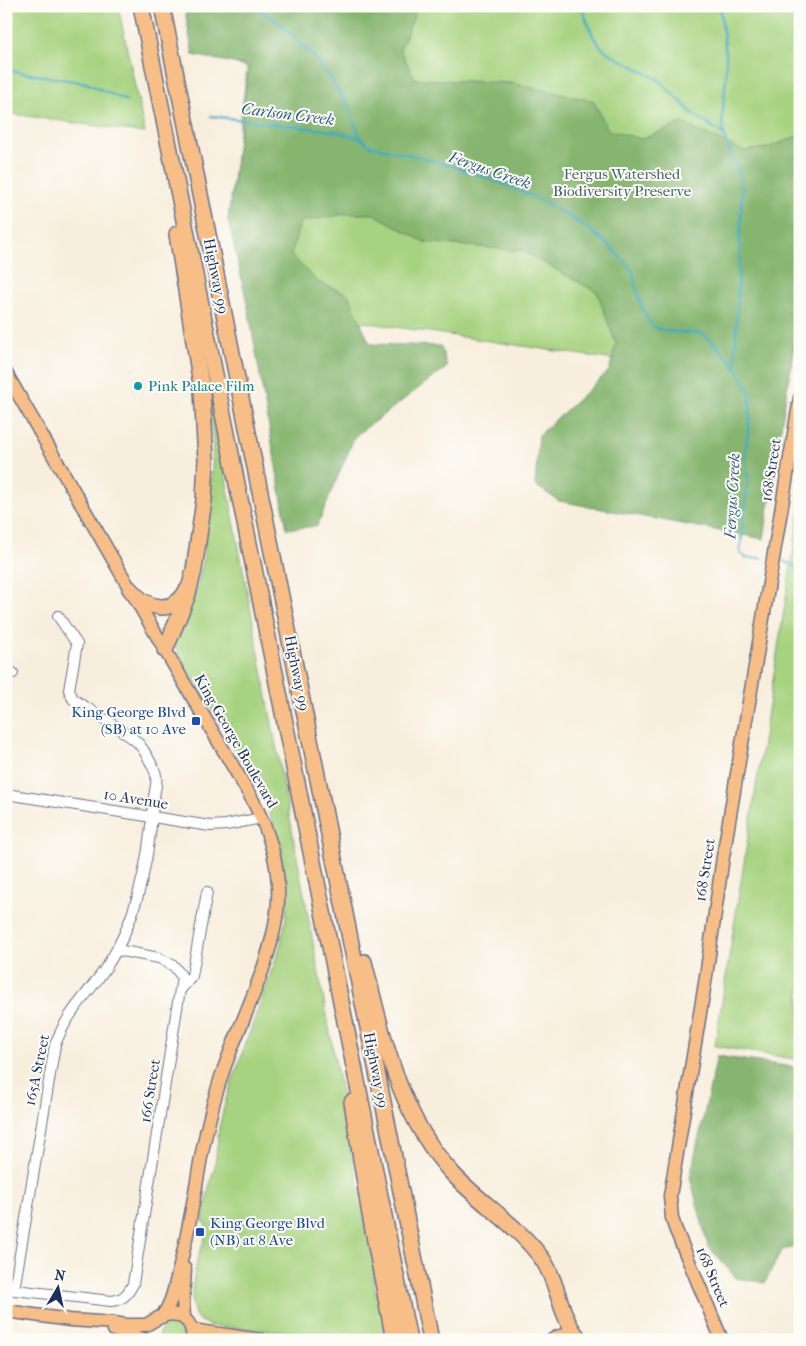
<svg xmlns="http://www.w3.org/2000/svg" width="806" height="1346" font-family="'IM FELL French Canon',serif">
	<rect width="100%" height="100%" fill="#fdfcf7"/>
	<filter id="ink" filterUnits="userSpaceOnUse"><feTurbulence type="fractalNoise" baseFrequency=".02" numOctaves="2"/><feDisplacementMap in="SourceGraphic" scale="10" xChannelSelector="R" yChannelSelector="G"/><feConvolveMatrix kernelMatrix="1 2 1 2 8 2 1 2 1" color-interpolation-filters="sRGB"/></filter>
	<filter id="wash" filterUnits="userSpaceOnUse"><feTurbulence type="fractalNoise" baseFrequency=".0096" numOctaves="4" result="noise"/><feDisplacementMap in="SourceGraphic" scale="20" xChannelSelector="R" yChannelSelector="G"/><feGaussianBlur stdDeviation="1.12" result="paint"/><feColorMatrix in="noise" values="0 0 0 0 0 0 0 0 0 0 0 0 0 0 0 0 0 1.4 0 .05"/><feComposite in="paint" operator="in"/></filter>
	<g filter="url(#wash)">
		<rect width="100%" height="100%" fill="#f8eedd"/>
		<g fill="#a7d380" stroke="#61816f">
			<path d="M9 6H118L145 133 6 113V11Z"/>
			<path d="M192 6H800V318L788 386 250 305 228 220 247 68 201 50Z"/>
			<path d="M203 356 374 1268V1283L384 1320V1339L210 1326 199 1320 195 1315 192 1303 193 1283 197 1260 205 1238 206 1223 203 1222 209 1187 215 1166 219 1128 226 1099 279 950 285 924 288 898 281 845 265 801 178 652 175 644 195 594 203 563 212 469 213 442Z"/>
			<path d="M800 509V1060L715 1046Z"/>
			<path d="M173 1323 177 1325 183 1331 182 1340H160C158 1330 163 1323 173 1323Z"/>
		</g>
		<g fill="#85b56e" stroke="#507266">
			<path d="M184 6H418L400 50 415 79 510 83 594 101 608 130 642 139 682 123 743 151 767 148 800 135V303L764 539 559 501 535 485 539 435 609 371 616 344 597 292 522 251 424 242 374 214H345L300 222 291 255 318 282 348 294 370 344 441 346 447 367 355 436 317 526 287 529 248 307 228 220 249 66 193 55Z"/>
			<path d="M717 1056 800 1068V1246L782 1250 765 1283 736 1278 708 1246 690 1177Z"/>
		</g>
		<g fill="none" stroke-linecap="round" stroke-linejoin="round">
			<g stroke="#41abc0" stroke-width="2.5">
				<path d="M255 6 282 25 313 56 331 79 350 109 360 138 371 146C449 162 548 191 608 245 616 253 626 261 632 271 634 276 635 283 636 289 640 303 644 315 653 327L666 331 703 334 721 350 735 366 750 392V415L745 454 748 477 740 553 746 558H762"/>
				<path d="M581 6 593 36 600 46 610 54 659 80 692 113 724 135"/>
				<path d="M720 6 726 55V78L722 119 724 135 730 155 737 164 742 189 735 365"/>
				<path d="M6 70 86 83 127 101"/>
				<path d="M211 116 333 131 360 138"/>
				<path d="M783 561 795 566 800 575"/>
			</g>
		</g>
	</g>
	<g filter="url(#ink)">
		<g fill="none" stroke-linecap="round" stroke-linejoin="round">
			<g stroke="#68728a" stroke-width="12">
				<g id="minor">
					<path d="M6 672 13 673"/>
					<path d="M6 794 210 826 226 825 262 818"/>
					<path d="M181 989 192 976 207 892"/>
					<path d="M6 1289 111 1301C123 1300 128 1294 133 1284L182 977 174 966 159 958 117 950"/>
					<path d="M14 1290 55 1045C68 1010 88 995 107 966 138 919 149 859 153 804 154 791 160 779 153 767 149 759 143 747 136 741 117 726 94 713 73 699L69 690 77 644 58 616"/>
				</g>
			</g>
			<g stroke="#68728a" stroke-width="15">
				<g id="major">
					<path d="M6 373 165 650 252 799C269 831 280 864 278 901 275 958 239 1023 221 1077 209 1115 201 1153 195 1192 190 1220 185 1246 178 1274 174 1288 172 1304 162 1316"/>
					<path d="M6 1311 70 1320 114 1323 125 1325H146L158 1318"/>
					<path d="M159 1318C176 1308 195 1320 192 1340"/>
					<path d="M184 1318 183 1300 185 1269"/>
					<path d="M114 1330 146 1340"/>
					<path d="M192 1330 262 1340"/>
					<path d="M552 1340C562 1333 571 1333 582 1339"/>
					<path d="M722 1340 675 1228 672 1218 670 1196 705 983 723 857 800 398"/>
				</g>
			</g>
			<g stroke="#68728a" stroke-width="18">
				<g id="highway">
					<path d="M141 6 409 1340"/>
					<path d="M162 6 431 1340"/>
					<path d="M130 589C146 609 173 616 187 590"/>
					<path d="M165 650 187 597 194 570 204 500 206 460 202 391 177 234"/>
					<path d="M364 962C383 1037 399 1116 453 1174 481 1204 519 1226 543 1260 559 1284 559 1314 577 1336"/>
					<path d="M352 1102 369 1209 394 1340"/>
				</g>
			</g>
			<use href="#minor" stroke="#fff" stroke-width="10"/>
			<use href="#major" stroke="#f7be88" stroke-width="12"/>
			<use href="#highway" stroke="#f7be88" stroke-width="15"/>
		</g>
	</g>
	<circle fill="#0f9aa8" stroke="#fdfcf7" stroke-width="2" cx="138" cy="386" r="5"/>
	<g fill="#1a4fb4" stroke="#fdfcf7" stroke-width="2">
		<rect x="191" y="716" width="10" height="10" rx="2.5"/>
		<rect x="195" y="1227" width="10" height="10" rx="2.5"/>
	</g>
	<g text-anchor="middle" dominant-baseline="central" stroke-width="4" stroke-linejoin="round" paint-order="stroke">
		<g font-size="15" fill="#456068" stroke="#fdfcf7">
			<text x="622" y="174">Fergus Watershed<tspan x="622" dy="17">Biodiversity Preserve</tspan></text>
		</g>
		<g font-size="15" fill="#1b2f5e" stroke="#fdfcf7">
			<text transform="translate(216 276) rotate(79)">Highway 99</text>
			<text transform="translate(771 470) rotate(-81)">168 Street</text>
			<text transform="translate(297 673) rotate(79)">Highway 99</text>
			<text transform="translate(236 741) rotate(60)">King George Boulevard</text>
			<text transform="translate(136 799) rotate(9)">10 Avenue</text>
			<text transform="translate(705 870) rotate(-81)">168 Street</text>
			<text transform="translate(37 1070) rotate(-78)">165A Street</text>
			<text transform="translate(376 1070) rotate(79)">Highway 99</text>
			<text transform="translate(150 1091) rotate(-81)">166 Street</text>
			<text transform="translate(713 1277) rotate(67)">168 Street</text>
		</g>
		<g font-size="15" fill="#0d838f" stroke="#fdfcf7" text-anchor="start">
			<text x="148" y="386">Pink Palace Film</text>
		</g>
		<g font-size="15" fill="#164399" stroke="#fdfcf7" text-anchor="end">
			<text x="186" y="712">King George Blvd<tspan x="186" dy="17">(SB) at 10 Ave</tspan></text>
			<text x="210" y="1223" text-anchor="start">King George Blvd<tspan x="210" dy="17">(NB) at 8 Ave</tspan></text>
		</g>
		<g font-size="16" font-style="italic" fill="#285a80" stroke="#fdfcf7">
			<text transform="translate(288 114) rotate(7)">Carlson Creek</text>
			<text transform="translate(490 170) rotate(19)">Fergus Creek</text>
			<text transform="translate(732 496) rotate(-87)">Fergus Creek</text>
		</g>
	</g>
	<rect width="806" height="1346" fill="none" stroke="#fdfcf7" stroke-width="25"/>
	<g transform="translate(58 1288) rotate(9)" stroke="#fdfcf7" stroke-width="4" paint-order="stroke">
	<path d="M0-4L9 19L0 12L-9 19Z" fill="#1b2f5e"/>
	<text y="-8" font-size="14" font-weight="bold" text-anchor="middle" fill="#1b2f5e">N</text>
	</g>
</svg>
